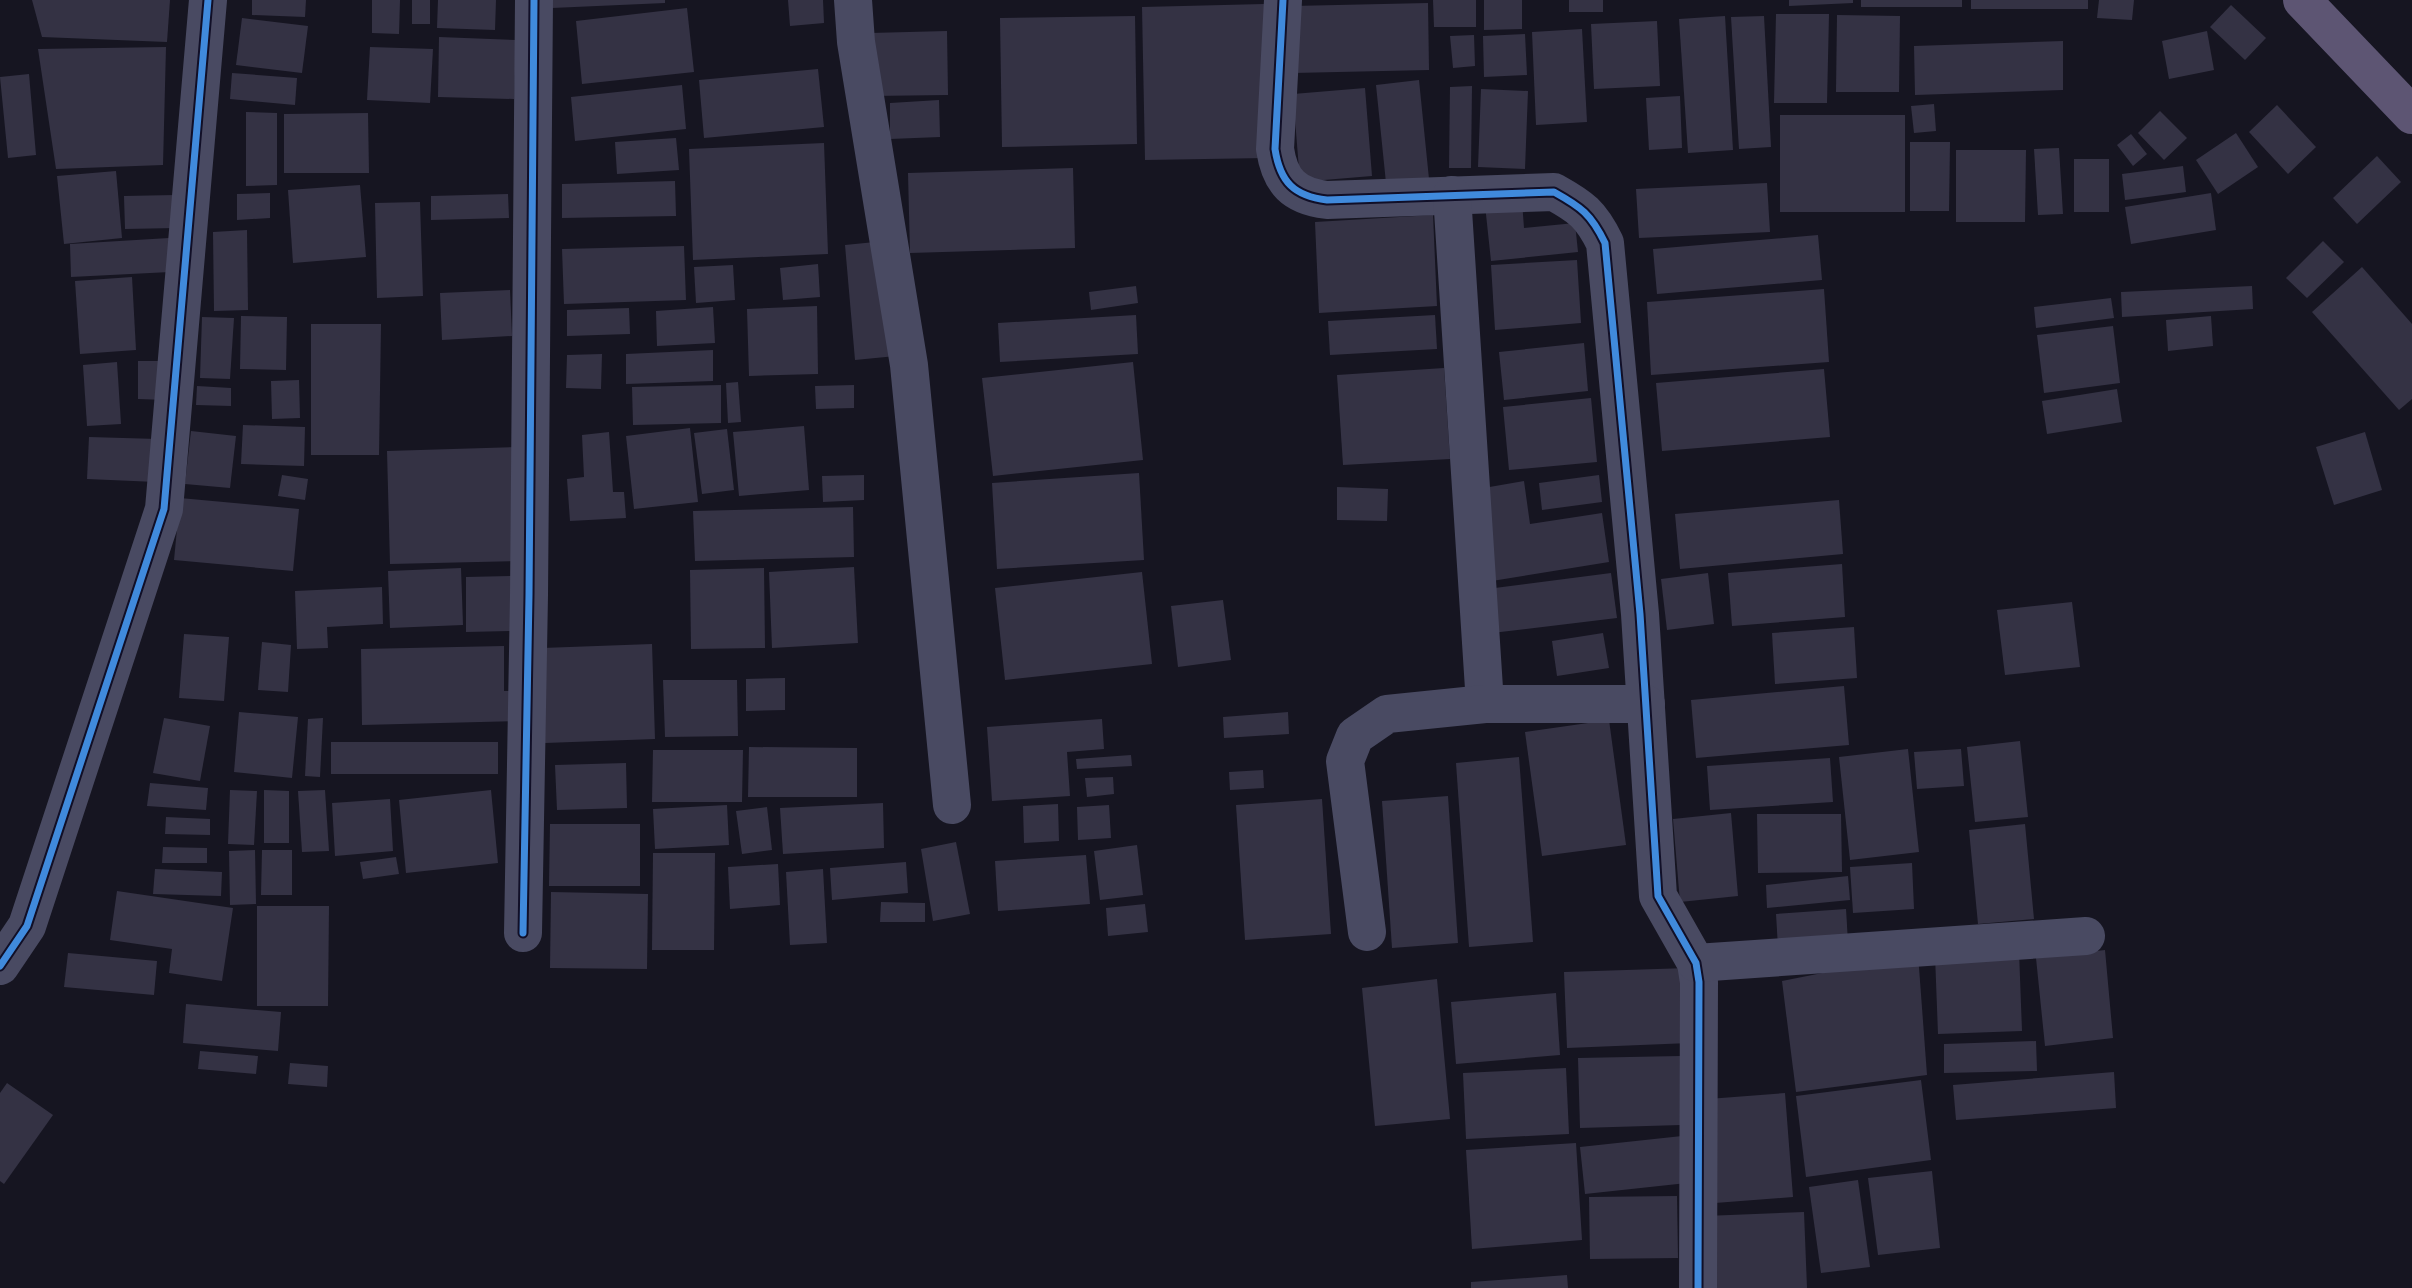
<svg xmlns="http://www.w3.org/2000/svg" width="2412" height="1288" font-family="Montserrat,sans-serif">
	<rect width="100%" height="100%" fill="#161521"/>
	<g fill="#343244">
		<path d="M32 0H170L167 42 42 37Z"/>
		<path d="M252 0H306L305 17 252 15Z"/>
		<path d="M372 0H400L399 34 372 33Z"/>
		<rect x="412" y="0" width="18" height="24"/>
		<path d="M438 0H496L495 30 437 28Z"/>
		<path d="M552 0H665V3L552 8Z"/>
		<path d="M788 0H823L824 23 790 26Z"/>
		<path d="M1433 0H1476V27H1434Z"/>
		<path d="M1484 0H1522V29L1484 30Z"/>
		<rect x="1569" y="0" width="34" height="12"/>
		<path d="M1789 0H1853V3L1789 6Z"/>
		<rect x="1861" y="0" width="101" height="7"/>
		<rect x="1971" y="0" width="117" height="9"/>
		<path d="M2099 0H2134L2132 20 2097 18Z"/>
		<path d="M1428 3 1429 70 1293 73 1292 6Z"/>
		<path d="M1264 4 1266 158 1145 160 1142 7Z"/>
		<path d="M2231 5 2266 38 2245 60 2210 27Z"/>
		<path d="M687 8 694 72 582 84 576 21Z"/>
		<path d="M1776 14H1829L1827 103H1774Z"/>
		<path d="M1837 15 1900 16 1899 92H1836Z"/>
		<path d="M1135 16 1137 144 1002 147 1000 18Z"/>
		<path d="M1725 16 1733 150 1688 153 1679 19Z"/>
		<path d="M1764 16 1771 147 1739 149 1731 17Z"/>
		<path d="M242 18 308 26 302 73 236 65Z"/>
		<path d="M1657 21 1660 86 1594 89 1591 24Z"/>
		<path d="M1582 29 1587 122 1536 125 1532 32Z"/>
		<path d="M947 31 948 95 871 96 870 33Z"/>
		<path d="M2207 31 2214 70 2169 79 2162 41Z"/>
		<path d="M1525 34 1527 75 1484 77 1483 36Z"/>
		<path d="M1474 35 1475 66 1453 68 1450 36Z"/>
		<path d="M439 37 516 40 514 99 438 97Z"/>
		<path d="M2063 41V90L1915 95 1914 46Z"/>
		<path d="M166 47 163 165 56 169 38 49Z"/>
		<path d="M370 47 433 49 430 103 367 100Z"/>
		<path d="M818 69 824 127 704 138 699 80Z"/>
		<path d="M232 73 297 78 295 105 230 99Z"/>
		<path d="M29 74 36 155 8 158 0 77Z"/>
		<path d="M1419 80 1429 179 1386 183 1376 85Z"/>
		<path d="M682 85 686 129 575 141 571 97Z"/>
		<path d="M1472 86 1471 168H1449L1450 87Z"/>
		<path d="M1365 88 1372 176 1300 182 1293 94Z"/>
		<path d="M1481 89 1528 91 1525 169 1478 167Z"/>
		<path d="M1680 96 1682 148 1649 150 1646 98Z"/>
		<path d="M939 100 940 137 890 139V103Z"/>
		<path d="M1934 104 1936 131 1914 133 1911 106Z"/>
		<path d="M2277 105 2316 147 2288 174 2249 132Z"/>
		<path d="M2160 111 2187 138 2164 160 2138 133Z"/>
		<path d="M246 112 277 113V185L246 186Z"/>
		<path d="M368 113 369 173H284V114Z"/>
		<rect x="1780" y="115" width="125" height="97"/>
		<path d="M2236 133 2258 167 2218 194 2196 160Z"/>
		<path d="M2131 134 2147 154 2133 166 2117 145Z"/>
		<path d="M676 138 679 170 617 174 615 142Z"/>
		<path d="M1910 142H1950L1949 211H1910Z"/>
		<path d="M824 143 828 254 693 260 689 149Z"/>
		<path d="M2059 148 2063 214 2038 215 2034 149Z"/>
		<path d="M1956 150H2026L2025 222H1956Z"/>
		<path d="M2377 156 2401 182 2357 224 2333 198Z"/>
		<rect x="2074" y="159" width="35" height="53"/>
		<path d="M2183 166 2186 192 2125 200 2122 174Z"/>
		<path d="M1073 168 1075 248 910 253 908 173Z"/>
		<path d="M116 171 122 238 64 244 57 176Z"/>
		<path d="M675 181 676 216 562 218V184Z"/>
		<path d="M1767 183 1770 232 1639 238 1636 189Z"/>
		<path d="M360 185 366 257 293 263 288 190Z"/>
		<path d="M270 193V218L237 220V194Z"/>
		<path d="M2211 193 2216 230 2131 244 2125 207Z"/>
		<path d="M508 194 509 218 431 220V196Z"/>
		<path d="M175 195 176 228 125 229 124 196Z"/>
		<path d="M1522 201 1524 228 1575 223 1578 252 1491 261 1485 205Z"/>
		<path d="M420 202 423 296 377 298 375 203Z"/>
		<path d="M1433 215 1437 306 1319 313 1315 222Z"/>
		<path d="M247 230 248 310 214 311 213 232Z"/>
		<path d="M1818 235 1822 280 1657 294 1653 249Z"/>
		<path d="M169 238 170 272 71 277 70 244Z"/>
		<path d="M885 241 896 356 855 360 845 245Z"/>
		<path d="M2323 241 2344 262 2307 298 2286 278Z"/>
		<path d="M684 246 686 300 564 304 562 249Z"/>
		<path d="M1577 260 1581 323 1495 330 1491 265Z"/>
		<path d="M818 264 820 297 783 300 780 268Z"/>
		<path d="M733 265 735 300 696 303 694 267Z"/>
		<path d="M2362 267 2412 324V399L2399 410 2312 312Z"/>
		<path d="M132 277 136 350 80 354 75 281Z"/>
		<path d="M1136 286 1138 303 1091 310 1089 292Z"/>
		<path d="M2252 286 2253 309 2122 317 2121 292Z"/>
		<path d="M1824 289 1829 362 1651 375 1647 302Z"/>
		<path d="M510 290 512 336 442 340 440 293Z"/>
		<path d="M2111 298 2114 318 2036 328 2034 307Z"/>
		<path d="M817 306 818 374 749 376 747 309Z"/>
		<path d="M713 307 715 343 657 346 656 311Z"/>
		<path d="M629 308 630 334 567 336V310Z"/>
		<path d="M1136 315 1138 354 1000 362 998 323Z"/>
		<path d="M1435 315 1437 349 1330 355 1328 321Z"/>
		<path d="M241 316 287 317 286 370 240 369Z"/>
		<path d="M2211 316 2213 346 2168 351 2166 320Z"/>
		<path d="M202 317 234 318 230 379 200 378Z"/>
		<path d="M311 324H381L379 455H311Z"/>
		<path d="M2113 326 2120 383 2044 393 2037 335Z"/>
		<path d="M1584 343 1588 391 1504 400 1499 352Z"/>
		<path d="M713 350V381L626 384V354Z"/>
		<path d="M602 354 601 389 566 388 567 355Z"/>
		<path d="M138 361H166V400L138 399Z"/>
		<path d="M117 362 121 424 87 426 83 365Z"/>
		<path d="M1133 362 1143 460 993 476 982 378Z"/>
		<path d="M1444 368 1450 459 1343 465 1337 375Z"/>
		<path d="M1824 369 1830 437 1662 451 1656 383Z"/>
		<path d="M299 380 300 418 272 419 271 381Z"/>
		<path d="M738 382 741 422 728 423 726 383Z"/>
		<path d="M721 385V423L633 425 632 387Z"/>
		<path d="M854 385V408L816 409 815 386Z"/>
		<path d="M197 386 231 388V406L196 405Z"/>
		<path d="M2117 389 2122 422 2047 434 2042 401Z"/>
		<path d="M1591 398 1597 462 1509 470 1503 407Z"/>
		<path d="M243 425 305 427 304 466 241 464Z"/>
		<path d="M804 426 809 490 739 496 733 432Z"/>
		<path d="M690 428 698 502 634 509 626 436Z"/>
		<path d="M727 429 734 490 702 494 694 433Z"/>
		<path d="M191 431 236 436 230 488 185 484Z"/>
		<path d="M609 432 613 492H624L626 518 570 521 567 479 584 477 582 435Z"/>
		<path d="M2365 432 2382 490 2334 505 2316 447Z"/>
		<path d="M89 437 158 439 156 482 87 479Z"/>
		<path d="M520 447 522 561 390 564 387 451Z"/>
		<path d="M1139 473 1144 560 997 569 992 483Z"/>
		<path d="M282 475 308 479 305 500 278 496Z"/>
		<path d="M864 475V500L823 502 822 476Z"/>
		<path d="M1599 475 1602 502 1542 510 1539 483Z"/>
		<path d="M1524 481 1530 524 1602 513 1609 562 1492 581 1478 489Z"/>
		<path d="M1337 487 1388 489 1387 521 1337 520Z"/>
		<path d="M180 498 299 509 293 571 174 560Z"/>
		<path d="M1839 500 1843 554 1680 569 1675 514Z"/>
		<path d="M853 507 854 557 695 561 693 511Z"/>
		<path d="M1842 564 1845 617 1732 626 1728 573Z"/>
		<path d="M854 567 858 643 772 648 769 572Z"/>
		<path d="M461 568 463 625 390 628 388 571Z"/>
		<path d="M764 568 765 648 691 649 690 570Z"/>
		<path d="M1142 572 1152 664 1005 680 995 588Z"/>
		<path d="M1611 573 1617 618 1492 633 1487 589Z"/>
		<path d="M1708 573 1714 624 1667 630 1661 579Z"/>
		<path d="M512 576V631L466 632V577Z"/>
		<path d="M382 587 383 624 327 627 328 648 297 649 295 591Z"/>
		<path d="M1223 600 1231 660 1178 667 1171 606Z"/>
		<path d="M2072 602 2080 667 2005 675 1997 610Z"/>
		<path d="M1854 627 1857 678 1775 684 1772 633Z"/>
		<path d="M1603 633 1609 668 1557 676 1552 641Z"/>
		<path d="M184 634 229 637 224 701 179 698Z"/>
		<path d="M262 642 291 645 288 692 258 690Z"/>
		<path d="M652 644 655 739 545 743 542 648Z"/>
		<path d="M504 646V691H516V721L362 725 361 649Z"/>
		<path d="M785 678V710L746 711V679Z"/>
		<path d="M663 680H737L738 736 665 737Z"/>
		<path d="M1844 686 1849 745 1696 758 1691 700Z"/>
		<path d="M239 712 298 717 292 778 234 772Z"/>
		<path d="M1288 712 1289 734 1224 738 1223 717Z"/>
		<path d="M164 718 210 726 200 781 153 773Z"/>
		<path d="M323 718 320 777 305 776 308 719Z"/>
		<path d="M1102 719 1104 749 1067 752 1070 796 992 801 987 727Z"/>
		<path d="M1609 720 1626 845 1542 856 1525 732Z"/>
		<path d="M2020 741 2028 817 1975 822 1967 747Z"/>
		<rect x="331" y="742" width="167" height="32"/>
		<path d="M749 747 857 748V797H748Z"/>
		<path d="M1908 749 1919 852 1850 860 1839 757Z"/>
		<path d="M1961 749 1964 786 1917 789 1914 752Z"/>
		<path d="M653 750H743L742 802H652Z"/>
		<path d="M1131 755 1132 766 1077 769 1076 759Z"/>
		<path d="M1519 757 1533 942 1469 947 1456 763Z"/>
		<path d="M1830 758 1833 802 1710 810 1707 766Z"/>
		<path d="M626 763 627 808 557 810 555 765Z"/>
		<path d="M1263 770 1264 788 1230 790 1229 772Z"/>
		<path d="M1113 777 1114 794 1087 797 1085 778Z"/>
		<path d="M150 783 208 788 206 810 147 806Z"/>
		<path d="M230 790 257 791 254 845 228 844Z"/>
		<path d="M264 790 289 791V843H264Z"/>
		<path d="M325 790 329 851 302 852 298 791Z"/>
		<path d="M491 790 498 863 406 873 399 800Z"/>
		<path d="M1448 796 1458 943 1392 948 1382 801Z"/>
		<path d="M390 799 393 851 335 856 332 803Z"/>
		<path d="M1322 799 1331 934 1245 940 1236 805Z"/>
		<path d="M883 803 884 848 783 854 780 808Z"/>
		<path d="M1058 804 1059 841 1024 843 1023 806Z"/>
		<path d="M727 805 729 845 655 849 653 809Z"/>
		<path d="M1109 805 1111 838 1078 840 1077 807Z"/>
		<path d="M767 807 772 850 742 854 736 811Z"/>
		<path d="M1731 813 1738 896 1680 902 1673 819Z"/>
		<path d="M1757 814H1841L1842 872 1758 873Z"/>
		<path d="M166 817 210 819V835L165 834Z"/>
		<path d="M550 824H640V886H549Z"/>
		<path d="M2025 824 2034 919 1978 924 1969 830Z"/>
		<path d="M956 842 970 914 933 921 921 849Z"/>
		<path d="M1137 845 1143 895 1100 900 1094 851Z"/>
		<path d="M163 847 207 848V863H162Z"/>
		<path d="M255 850 256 904 230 905 229 851Z"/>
		<path d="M262 850H292V895H261Z"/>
		<path d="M653 853H715L714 950H652Z"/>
		<path d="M1086 855 1090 904 998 911 995 861Z"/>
		<path d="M396 857 399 874 363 879 360 862Z"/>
		<path d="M906 862 908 893 832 900 830 868Z"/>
		<path d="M1912 863 1914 909 1853 913 1850 867Z"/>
		<path d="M778 864 780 905 730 909 728 867Z"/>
		<path d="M155 869 222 872 221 896 153 894Z"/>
		<path d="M823 869 827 943 790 945 786 872Z"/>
		<path d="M1848 876 1850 900 1767 908 1766 885Z"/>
		<path d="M117 891 233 908 222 981 169 973 172 949 110 940Z"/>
		<path d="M551 892 648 894 647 969 550 968Z"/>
		<path d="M881 902 925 903V922H880Z"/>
		<path d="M1145 904 1148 932 1108 936 1106 908Z"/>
		<path d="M257 906H329L328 1006H257Z"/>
		<path d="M1846 909 1848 942 1778 947 1776 914Z"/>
		<path d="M2105 950 2113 1038 2045 1046 2036 958Z"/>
		<path d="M2019 951 2022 1031 1938 1034 1935 955Z"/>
		<path d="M68 953 157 961 154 995 64 987Z"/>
		<path d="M1918 954 1927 1075 1796 1092 1782 981Z"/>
		<path d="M1688 968 1690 1043 1567 1048 1564 972Z"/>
		<path d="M1437 979 1450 1119 1375 1126 1362 988Z"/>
		<path d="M1556 993 1560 1055 1456 1064 1451 1002Z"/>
		<path d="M186 1004 281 1012 278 1051 183 1043Z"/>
		<path d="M2036 1041 2037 1071 1944 1073V1044Z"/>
		<path d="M200 1051 258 1056 256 1074 198 1069Z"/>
		<path d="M1680 1056 1681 1125 1580 1128 1578 1058Z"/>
		<path d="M290 1063 328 1066 327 1087 288 1084Z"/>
		<path d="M1566 1068 1569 1134 1466 1139 1463 1073Z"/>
		<path d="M2114 1072 2116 1108 1956 1120 1953 1085Z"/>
		<path d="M1921 1080 1931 1160 1806 1177 1796 1096Z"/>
		<path d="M7 1083 53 1115 4 1184 0 1181V1093Z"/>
		<path d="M1785 1093 1793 1197 1715 1203 1708 1099Z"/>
		<path d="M1682 1136 1687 1183 1585 1194 1580 1147Z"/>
		<path d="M1576 1143 1582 1240 1472 1249 1466 1150Z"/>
		<path d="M1932 1171 1940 1248 1878 1255 1868 1178Z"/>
		<path d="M1858 1180 1870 1267 1821 1273 1809 1187Z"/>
		<path d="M1677 1196 1678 1258 1590 1259 1589 1197Z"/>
		<path d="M1804 1212 1807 1288H1708L1705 1216Z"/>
		<path d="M1567 1275 1568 1288H1471V1282Z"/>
	</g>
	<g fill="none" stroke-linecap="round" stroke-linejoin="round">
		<g stroke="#494a62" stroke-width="38">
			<path d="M853 0 856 42 909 365 952 805"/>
			<path d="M1283 0 1275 149C1280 182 1294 196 1327 200L1554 192C1581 207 1591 214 1605 243L1640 614 1658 896 1696 963 1699 982 1698 1288"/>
			<path d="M1452 195 1485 704"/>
			<path d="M1367 932 1345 761 1355 736 1387 714 1485 704H1646"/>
			<path d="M523 933 529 595 534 0"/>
			<path d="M1696 963 2086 936"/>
			<path d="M0 966 27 926 164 509 208 0"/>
		</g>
		<path stroke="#5d5573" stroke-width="38" d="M2302 0 2412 115"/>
		<g stroke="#110f27" stroke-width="11">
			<g id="cycleway">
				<path d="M1283 0 1275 149C1280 182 1294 196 1327 200L1554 192C1581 207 1591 214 1605 243L1640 614 1658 896 1696 963 1699 982 1698 1288"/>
				<path d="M523 933 529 595 534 0"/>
				<path d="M0 966 27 926 164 509 208 0"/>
			</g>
		</g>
		<use href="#cycleway" stroke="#408adc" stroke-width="7"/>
	</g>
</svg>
